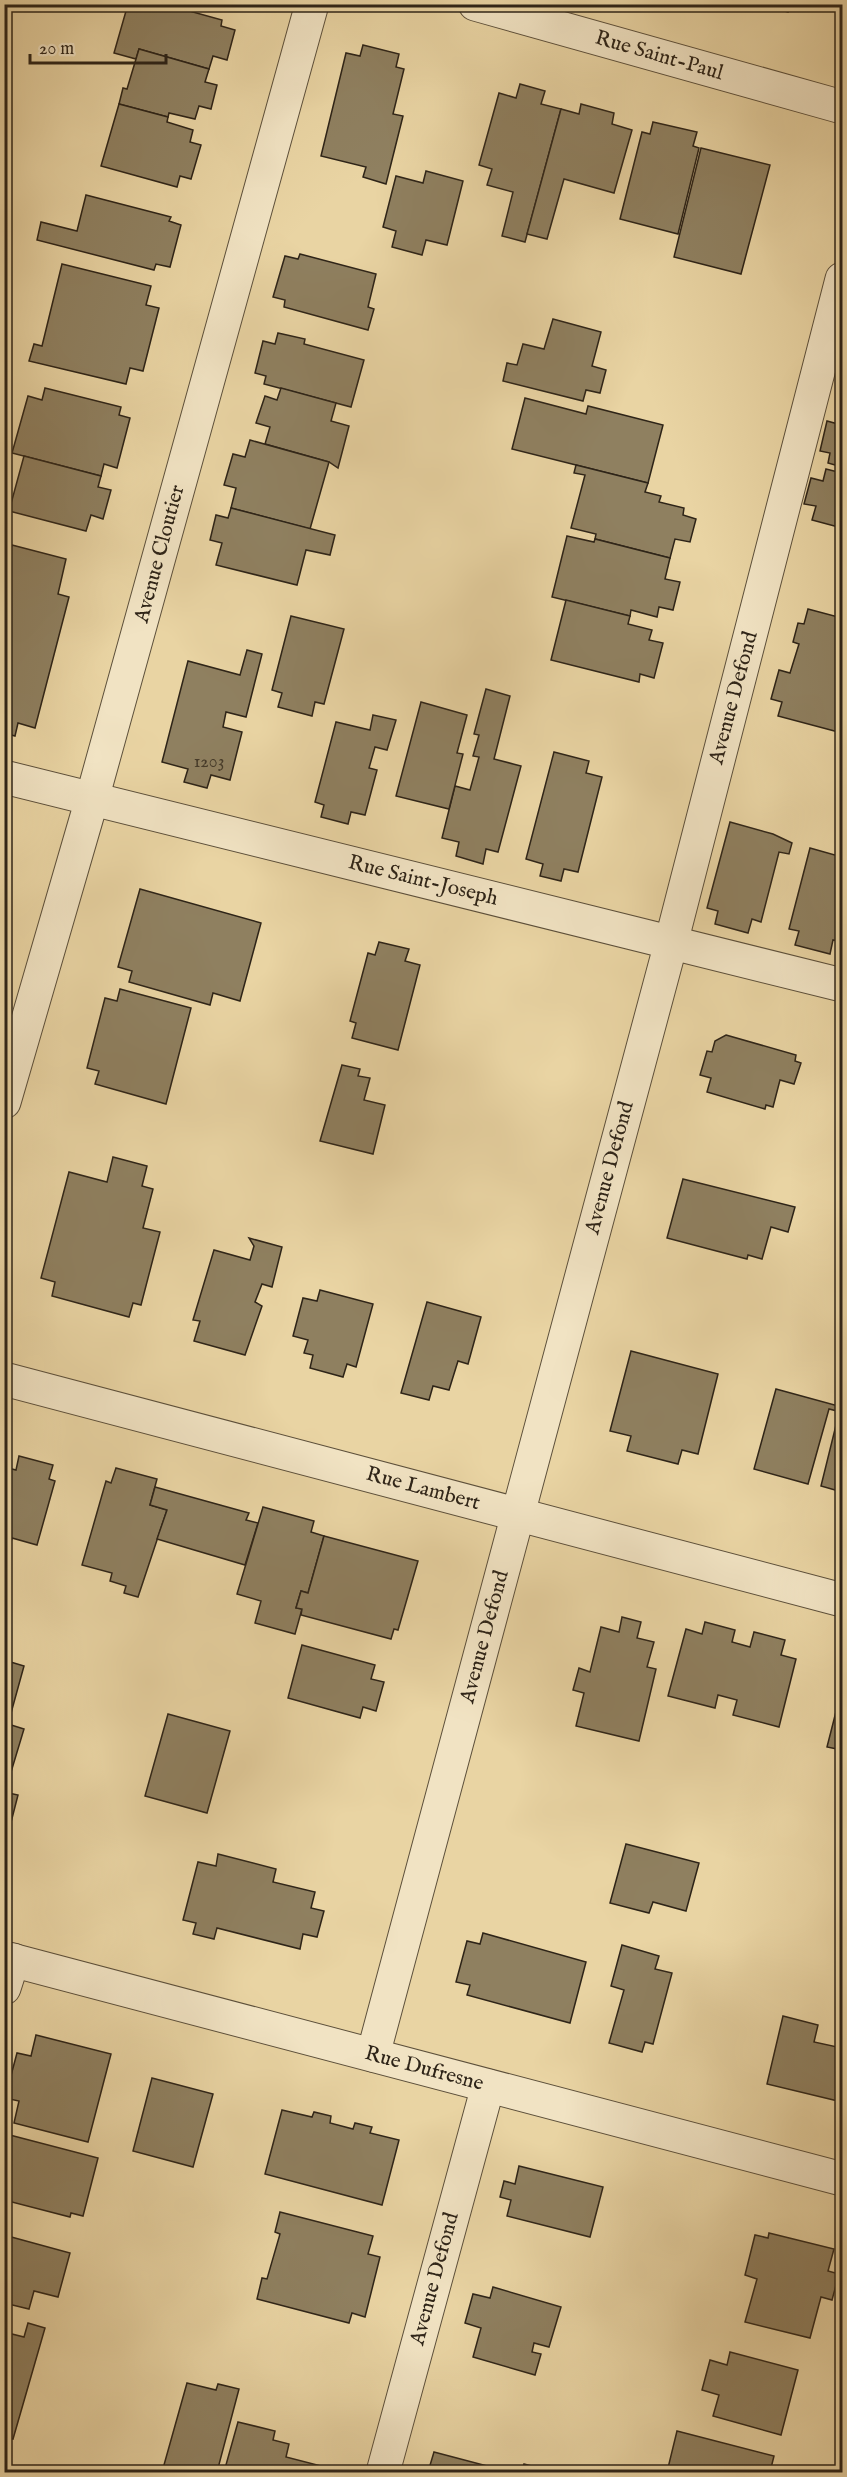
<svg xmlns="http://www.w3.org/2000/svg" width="847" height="2477" font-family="'IM FELL English',serif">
	<rect width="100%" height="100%" fill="#e9d4a3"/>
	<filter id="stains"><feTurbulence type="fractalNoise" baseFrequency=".00333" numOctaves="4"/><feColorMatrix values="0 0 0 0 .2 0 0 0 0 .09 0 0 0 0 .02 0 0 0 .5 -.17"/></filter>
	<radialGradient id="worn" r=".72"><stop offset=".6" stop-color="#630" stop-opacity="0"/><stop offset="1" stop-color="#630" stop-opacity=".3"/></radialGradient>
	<g fill="#8f8060" stroke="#2e2418" stroke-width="1.5">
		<path d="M128 4H164L222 20 221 26 235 30 227 60 213 56 209 69 139 49 136 59 114 53Z"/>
		<path d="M760 4H789L788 12Z"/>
		<path d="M363 45 399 54 396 67 404 69 393 114 403 116 386 184 363 177 366 167 321 156 346 53 360 56Z"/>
		<path d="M139 49 209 69 205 82 217 85 211 109 199 106 195 119 169 113 168 117 119 104 123 88 127 89Z"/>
		<path d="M520 84 545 91 541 104 561 109 525 242 502 236 513 192 487 185 492 169 479 165 499 93 516 98Z"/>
		<path d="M119 104 168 117 167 122 193 130 190 142 201 145 191 179 180 176 177 187 101 166Z"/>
		<path d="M581 104 614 113 612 124 632 130 614 193 564 179 547 239 527 234 561 109 579 114Z"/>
		<path d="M653 122 697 132 693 146 699 148 678 234 620 219 642 132 650 134Z"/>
		<path d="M701 148 770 165 741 274 674 257Z"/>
		<path d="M426 171 463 181 447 245 426 240 422 255 392 247 396 231 383 227 396 176 423 183Z"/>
		<path d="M86 195 171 217 169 221 181 225 170 267 156 264 154 270 37 240 41 222 77 231Z"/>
		<path d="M300 254 376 274 368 307 374 309 368 330 284 307 285 300 273 297 285 256 298 259Z"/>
		<path d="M62 264 151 286 146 305 159 308 143 371 130 368 126 384 29 361 34 344 42 346Z"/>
		<path d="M553 319 601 332 592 366 606 370 600 393 586 390 583 401 503 381 507 363 517 365 523 344 544 349Z"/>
		<path d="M278 333 305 339 304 344 364 360 351 407 264 384 266 376 255 373 263 341 275 344Z"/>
		<path d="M45 388 121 407 119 415 130 418 117 468 104 464 101 476 12 453 28 396 42 400Z"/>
		<path d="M281 388 336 403 331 421 349 426 338 468 329 462 265 444 270 427 256 423 265 396 277 400Z"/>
		<path d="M525 398 586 414 588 406 663 425 648 483 512 449Z"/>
		<path d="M842 408V467L828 463 830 453 820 451 827 421 838 424Z"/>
		<path d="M250 440 329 462 310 529 231 508 236 488 224 485 233 454 245 457Z"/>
		<path d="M24 456 101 476 98 487 111 490 103 519 91 515 86 531 9 511Z"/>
		<path d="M576 465 648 483 645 492 661 496 659 502 684 508 683 515 696 519 690 542 675 539 670 558 595 539 596 534 571 528 585 475 574 473Z"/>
		<path d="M826 469 842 473V528L812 520 816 506 804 504 811 478 823 481Z"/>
		<path d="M231 508 335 535 330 555 306 550 297 585 216 565 222 543 210 540 216 515 228 518Z"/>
		<path d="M567 536 594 542 595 539 670 558 665 579 680 582 673 610 659 607 657 617 631 610 630 616 552 597Z"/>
		<path d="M12 545 66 559 58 594 69 597 35 728 18 723 15 736 4 733V573Z"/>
		<path d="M566 600 630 616 628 624 652 630 649 640 663 643 654 678 640 674 639 682 551 660Z"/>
		<path d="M808 609 842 618V733L778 716 782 702 771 699 779 670 790 673 799 644 793 642 798 623 804 624Z"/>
		<path d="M291 616 344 629 324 704 315 702 312 716 278 707 282 693 272 690Z"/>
		<path d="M247 650 262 654 246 717 226 712 223 727 242 732 230 780 211 775 207 788 184 782 188 769 162 762 188 661 240 675Z"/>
		<path d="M486 689 510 696 494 759 521 766 498 852 486 849 483 864 456 856 459 842 442 838 455 786 470 790 479 757 473 756 479 735 474 734Z"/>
		<path d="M421 702 467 715 457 753 463 754 449 809 396 796Z"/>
		<path d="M373 715 396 720 387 750 375 747 369 768 377 770 365 815 351 812 348 824 321 817 324 805 315 802 336 722 370 730Z"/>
		<path d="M554 752 589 761 586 773 602 777 578 872 564 869 561 881 540 876 543 864 526 859Z"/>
		<path d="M730 822 773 834 792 843 789 854 779 852 761 922 752 919 748 933 715 924 718 911 707 908Z"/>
		<path d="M810 848 842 857V942L833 940 830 954 795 945 799 931 789 929Z"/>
		<path d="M140 889 261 923 240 1001 213 993 210 1005 129 982 132 971 118 967Z"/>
		<path d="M379 942 409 949 405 961 420 965 398 1050 352 1038 356 1023 350 1021 368 953 375 955Z"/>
		<path d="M120 989 191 1008 166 1104 95 1084 99 1071 87 1068 105 998 117 1001Z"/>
		<path d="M726 1035 796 1055 795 1061 801 1063 794 1084 780 1080 773 1107 766 1105 765 1109 707 1092 711 1078 700 1075 707 1051 712 1052 715 1041Z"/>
		<path d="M342 1065 360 1069 358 1076 370 1078 364 1100 385 1105 373 1154 320 1141Z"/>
		<path d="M113 1157 147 1166 142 1186 153 1189 143 1228 160 1232 141 1305 133 1303 129 1317 52 1296 55 1282 41 1278 69 1172 107 1182Z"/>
		<path d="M683 1179 795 1207 788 1232 771 1227 762 1259 748 1255 747 1259 667 1238Z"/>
		<path d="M249 1238 282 1247 272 1287 262 1284 255 1302 262 1306 245 1355 194 1341 200 1321 193 1320 214 1250 250 1260 254 1246Z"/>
		<path d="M320 1290 373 1304 356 1367 347 1364 343 1377 310 1368 313 1355 304 1353 308 1340 293 1336 303 1298 317 1301Z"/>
		<path d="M427 1302 481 1317 468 1364 458 1361 449 1390 433 1386 429 1400 401 1393Z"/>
		<path d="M631 1351 718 1374 698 1454 682 1450 678 1464 627 1451 631 1436 610 1431Z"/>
		<path d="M776 1389 842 1407 841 1412 829 1409 808 1484 754 1469Z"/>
		<path d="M837 1421 842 1423V1492L821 1486Z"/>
		<path d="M19 1456 53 1465 49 1479 55 1481 37 1545 12 1538 10 1546 4 1544V1467L16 1470Z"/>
		<path d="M116 1468 157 1479 150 1505 167 1510 138 1597 124 1593 126 1586 110 1581 112 1573 82 1565 106 1481 111 1483Z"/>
		<path d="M155 1487 249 1513 246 1520 258 1523 245 1565 157 1539 167 1510 150 1505Z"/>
		<path d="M263 1507 314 1521 311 1532 324 1536 308 1593 301 1591 296 1608 302 1609 295 1634 255 1623 261 1601 237 1594Z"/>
		<path d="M324 1536 418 1561 398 1630 394 1629 391 1639 301 1615 302 1609 296 1608 301 1591 308 1593Z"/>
		<path d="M622 1617 641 1622 637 1638 654 1642 647 1667 656 1669 639 1741 576 1726 584 1693 573 1690 579 1668 590 1672 601 1627 619 1632Z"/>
		<path d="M705 1622 735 1630 732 1642 750 1647 754 1632 785 1640 781 1655 796 1659 779 1727 733 1715 737 1700 718 1695 715 1708 668 1696 686 1629 702 1634Z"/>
		<path d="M302 1645 375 1665 371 1679 384 1682 376 1711 363 1707 360 1718 288 1698Z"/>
		<path d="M4 1660 24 1666 8 1724 24 1729 5 1792Z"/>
		<path d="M842 1688V1750L827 1747Z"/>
		<path d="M168 1714 230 1731 207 1813 145 1796Z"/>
		<path d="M4 1792 18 1795 7 1838H4Z"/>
		<path d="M626 1844 699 1863 686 1911 653 1902 649 1913 610 1903Z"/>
		<path d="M218 1854 276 1869 273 1882 315 1892 311 1908 324 1911 317 1937 303 1934 300 1949 217 1928 214 1939 193 1934 196 1923 183 1920 198 1862 216 1866Z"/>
		<path d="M483 1933 586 1962 570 2023 467 1995 470 1985 456 1982 467 1941 480 1944Z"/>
		<path d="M622 1945 659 1956 655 1969 672 1973 653 2044 645 2042 642 2052 609 2043 624 1990 611 1986Z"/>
		<path d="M783 2016 818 2025 814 2042 842 2048V2102L767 2084Z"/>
		<path d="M36 2035 111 2054 88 2142 14 2123 19 2101 5 2098 17 2053 31 2056Z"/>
		<path d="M152 2078 213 2094 193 2167 133 2151Z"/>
		<path d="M282 2110 312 2117 314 2112 331 2116 330 2123 353 2129 355 2123 372 2127 370 2133 399 2140 382 2205 265 2174Z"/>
		<path d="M6 2134 98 2158 83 2216 71 2213 70 2217 4 2200Z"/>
		<path d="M519 2166 603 2187 590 2237 507 2216 511 2200 500 2197 504 2181 515 2184Z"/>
		<path d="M280 2212 373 2236 368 2254 380 2257 365 2317 352 2313 349 2323 257 2299 262 2278 267 2279 280 2234 275 2232Z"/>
		<path d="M769 2233 834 2249 828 2271 839 2274 832 2300 821 2297 810 2338 745 2322 757 2279 745 2275 755 2235 768 2238Z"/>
		<path d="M4 2235 70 2253 58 2297 34 2291 29 2309 4 2303Z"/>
		<path d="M493 2287 561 2307 549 2347 534 2343 532 2352 541 2354 535 2375 473 2357 481 2328 465 2323 473 2294 490 2298Z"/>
		<path d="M28 2323 45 2328 13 2439 5 2437 4 2439V2332L24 2337Z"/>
		<path d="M730 2352 798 2370 781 2435 713 2416 719 2395 702 2390 710 2360 727 2365Z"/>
		<path d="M187 2383 216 2390 218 2384 239 2389 217 2472H162Z"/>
		<path d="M238 2422 275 2431 273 2440 289 2444 286 2457 325 2467 324 2472H224Z"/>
		<path d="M677 2431 774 2456 770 2472H667Z"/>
		<path d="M434 2452 510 2472H428Z"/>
		<path d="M524 2464 554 2472H521Z"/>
	</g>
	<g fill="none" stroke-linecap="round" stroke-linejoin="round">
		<g stroke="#5d503b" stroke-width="35">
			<g id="minor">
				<path d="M4 777 842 985"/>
				<path d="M4 1102 92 799 312 4"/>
				<path d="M4 1379 842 1600"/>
				<path d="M4 1958 842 2179"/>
				<path d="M4 1988 13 1960"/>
				<path d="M373 2055 671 943 842 279"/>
				<path d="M383 2472 488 2086"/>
			</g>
		</g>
		<g stroke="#5d503b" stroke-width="35">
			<path id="tertiary" d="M475 4 842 107"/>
		</g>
		<use href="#minor" stroke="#f1e3c3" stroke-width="33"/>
		<use href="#tertiary" stroke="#f1e3c3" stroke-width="33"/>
	</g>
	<g text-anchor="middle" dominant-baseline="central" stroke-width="4.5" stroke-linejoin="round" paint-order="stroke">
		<g font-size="18" fill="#463b2a">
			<text x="209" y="762">1203</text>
		</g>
		<g font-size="21" fill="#2e2418" stroke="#f1e3c3">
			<text transform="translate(659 56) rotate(16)">Rue Saint-Paul</text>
			<text transform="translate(160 554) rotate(-75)">Avenue Cloutier</text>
			<text transform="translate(734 698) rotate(-75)">Avenue Defond</text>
			<text transform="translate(423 881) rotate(14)">Rue Saint-Joseph</text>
			<text transform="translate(610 1168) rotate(-75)">Avenue Defond</text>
			<text transform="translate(423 1489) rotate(15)">Rue Lambert</text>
			<text transform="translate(485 1637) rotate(-75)">Avenue Defond</text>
			<text transform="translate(424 2069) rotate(15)">Rue Dufresne</text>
			<text transform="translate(435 2279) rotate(-75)">Avenue Defond</text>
		</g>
	</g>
	<rect width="847" height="2477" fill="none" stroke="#e9d4a3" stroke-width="24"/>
	<rect x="6" y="6" width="835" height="2465" fill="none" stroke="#2e2418" stroke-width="3"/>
	<rect x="12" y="12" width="823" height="2453" fill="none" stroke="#2e2418" stroke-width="1.5"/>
	<path d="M30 54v9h136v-9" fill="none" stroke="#2e2418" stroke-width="3"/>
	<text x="39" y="54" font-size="18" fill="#2e2418" stroke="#f1e3c3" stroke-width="4.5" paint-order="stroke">20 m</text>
	<rect width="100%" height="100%" filter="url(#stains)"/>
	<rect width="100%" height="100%" fill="url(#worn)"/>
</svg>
